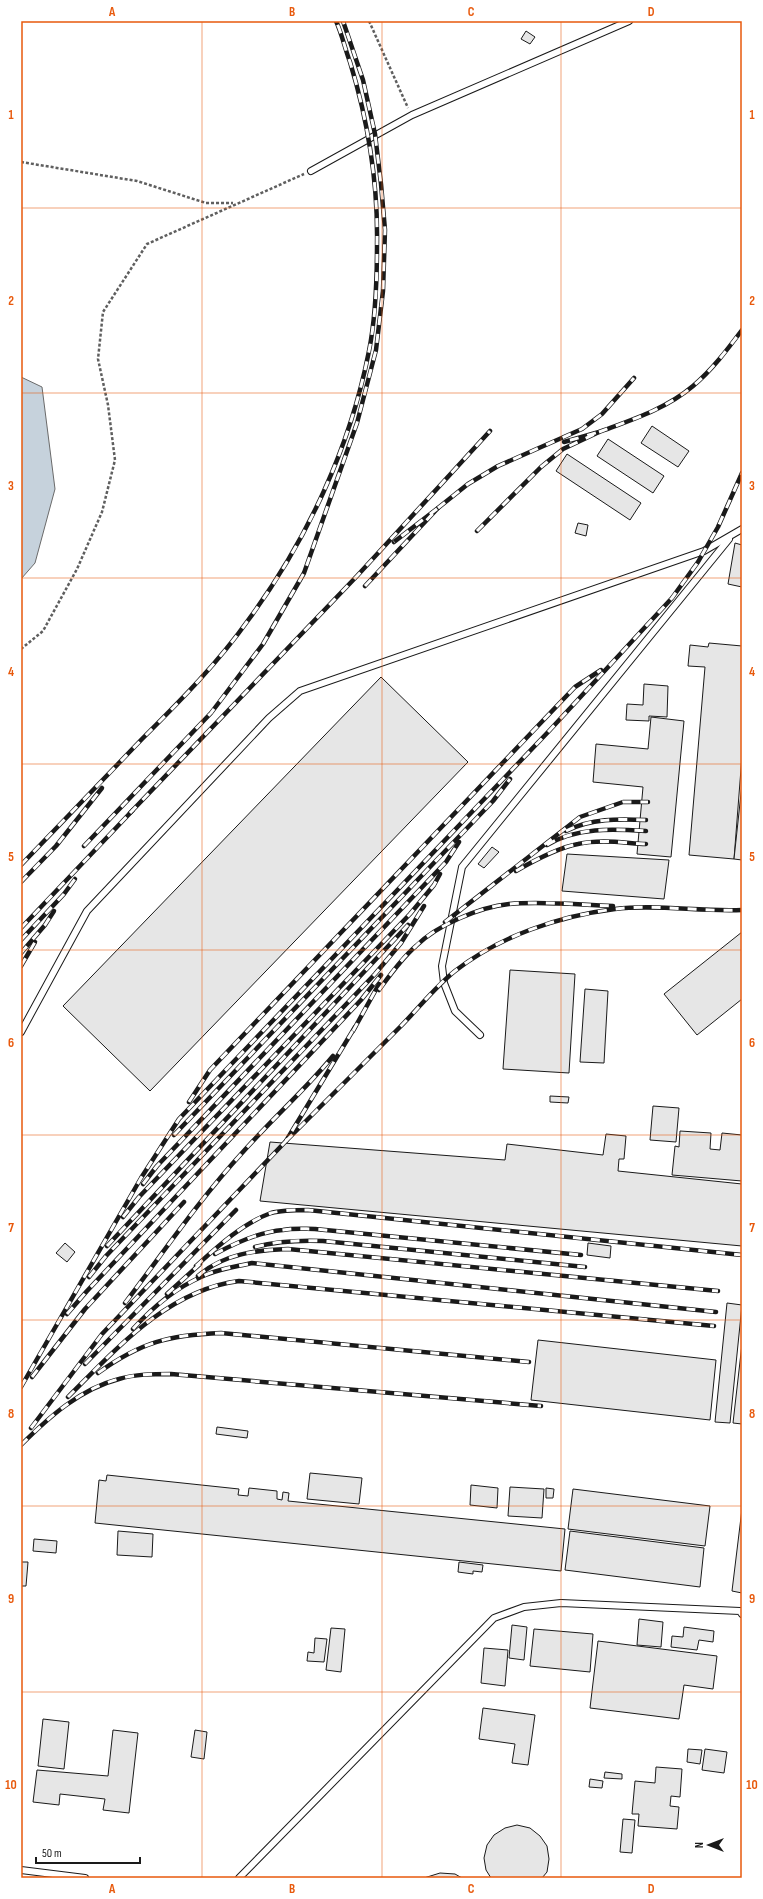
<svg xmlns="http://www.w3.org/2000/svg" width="763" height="1899" font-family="'Sofia Sans Condensed',sans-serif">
	<rect width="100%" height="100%" fill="#fff"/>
	<path fill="#c6d2dc" stroke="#6a6a6a" d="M21 377 42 387 55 489 35 563 21 579Z"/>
	<g fill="#e6e6e6" stroke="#1a1a1a">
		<path d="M526 31 535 37 530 44 521 39Z"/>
		<path d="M652 426 689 451 678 467 641 443Z"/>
		<path d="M608 439 664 476 653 493 597 456Z"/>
		<path d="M567 454 641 503 630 520 556 471Z"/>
		<path d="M578 523 588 525 586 536 575 533Z"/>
		<path d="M735 543 742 545V587L728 584Z"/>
		<path d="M709 643 742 646V756L734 859 689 855 705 667 688 666 690 645 708 647Z"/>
		<path d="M381 677 468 762 150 1091 63 1006Z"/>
		<path d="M644 684 668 686 667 717 649 716V721L626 720 627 704 643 705Z"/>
		<path d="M651 717 684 721 671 857 637 854 643 787 593 782 596 744 648 749Z"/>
		<path d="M742 784V860L734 859Z"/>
		<path d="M492 847 499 852 484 868 478 864Z"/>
		<path d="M567 854 669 860 664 899 562 891Z"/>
		<path d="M742 932V999L697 1035 664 994Z"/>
		<path d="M510 970 575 974 569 1073 503 1069Z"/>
		<path d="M585 989 608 991 604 1063 580 1062Z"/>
		<path d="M550 1096 569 1097 568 1103 550 1102Z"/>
		<path d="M653 1106 679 1108 676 1142 650 1140Z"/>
		<path d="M680 1131 711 1133 710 1149 720 1150 722 1133 742 1135V1181L672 1175 675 1146 679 1147Z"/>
		<path d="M606 1134 626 1136 624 1159H619L618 1171 742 1184V1246L260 1201 270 1142 505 1160 507 1144 603 1155Z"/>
		<path d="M65 1243 75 1252 67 1262 56 1253Z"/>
		<path d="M588 1243 611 1246 610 1258 587 1255Z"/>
		<path d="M727 1303 742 1305 730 1423 715 1422Z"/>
		<path d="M538 1340 716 1360 710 1420 531 1400Z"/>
		<path d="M742 1344V1424L733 1423Z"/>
		<path d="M217 1427 248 1431 247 1438 216 1434Z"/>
		<path d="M310 1473 362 1478 359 1504 307 1499Z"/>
		<path d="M107 1475 239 1489 238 1495 248 1496 249 1488 277 1491V1499L282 1500 283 1492 289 1493 288 1501 565 1529 561 1571 95 1523 99 1480 106 1481Z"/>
		<path d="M471 1485 498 1488 497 1508 470 1505Z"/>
		<path d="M510 1487 544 1489 542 1518 508 1516Z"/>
		<path d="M546 1488 554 1489 553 1498H546Z"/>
		<path d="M573 1489 710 1506 705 1546 568 1529Z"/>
		<path d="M742 1509V1593L732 1591Z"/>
		<path d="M118 1531 153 1534 152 1557 117 1555Z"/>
		<path d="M570 1531 704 1548 700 1587 565 1570Z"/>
		<path d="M34 1539 57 1541 56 1553 33 1551Z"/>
		<path d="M21 1562H28L26 1586H21Z"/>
		<path d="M459 1562 483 1565 482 1572 473 1571V1574L458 1572Z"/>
		<path d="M639 1619 663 1622 661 1647 637 1645Z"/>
		<path d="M512 1625 527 1627 524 1660 509 1658Z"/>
		<path d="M684 1627 714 1631 713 1642 699 1640 697 1650 671 1647 672 1636 683 1637Z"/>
		<path d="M331 1628 345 1629 341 1672 326 1670Z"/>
		<path d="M534 1629 593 1634 590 1672 530 1666Z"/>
		<path d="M315 1638 327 1639 324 1662 307 1661 308 1652 314 1653Z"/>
		<path d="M598 1641 717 1656 713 1689 684 1685 679 1719 590 1708Z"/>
		<path d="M484 1648 508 1650 505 1686 481 1683Z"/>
		<path d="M483 1708 535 1715 528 1765 512 1763 515 1744 479 1739Z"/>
		<path d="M43 1719 69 1722 64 1769 38 1766Z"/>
		<path d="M113 1730 138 1733 129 1813 103 1810 105 1799 60 1794 59 1805 33 1802 37 1770 108 1776Z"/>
		<path d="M195 1730 207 1732 204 1759 191 1757Z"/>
		<path d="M688 1749 702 1750 700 1764 687 1762Z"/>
		<path d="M705 1749 727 1752 724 1773 702 1770Z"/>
		<path d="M656 1767 682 1769 680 1797 671 1796 670 1806 679 1807 677 1829 638 1826 639 1814H632L635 1781 655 1783Z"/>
		<path d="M605 1772 622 1774V1779L604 1778Z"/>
		<path d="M590 1779 603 1781 602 1788 589 1787Z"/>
		<path d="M623 1819 635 1820 632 1853 620 1852Z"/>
		<path d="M517 1825 530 1828 540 1836 547 1846 549 1859 547 1872 542 1878H491L486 1870 484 1858 487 1845 494 1835 505 1828Z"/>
		<path d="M440 1873 455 1874 462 1878H424Z"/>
	</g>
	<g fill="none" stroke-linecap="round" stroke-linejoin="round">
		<g stroke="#1a1a1a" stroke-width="8">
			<g id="lane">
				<path d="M311 171 412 115 629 21"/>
				<path d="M21 1032 87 911 269 718 300 691 704 551 742 529"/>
				<path d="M480 1035 455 1011 444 983 442 966 462 867 729 539"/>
				<path d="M21 1870 85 1878"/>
				<path d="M239 1878 494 1618 524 1607 561 1603 740 1611 742 1614"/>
			</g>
		</g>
		<g stroke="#5f5f5f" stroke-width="2.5" stroke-dasharray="3 2" stroke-linecap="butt">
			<path d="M369 21 408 108"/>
			<path d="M21 162 137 181 206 203H233"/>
			<path d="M21 649 43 631 77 569 102 512 115 460 108 405 98 359 103 312 147 244 304 174"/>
		</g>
		<use href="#lane" stroke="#fff" stroke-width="6"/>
		<g stroke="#1a1a1a" stroke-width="4.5">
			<g id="rail">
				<path d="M599 432C631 420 666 409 693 386 712 370 727 350 742 330"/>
				<path d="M438 508 468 484 498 466 582 429 602 414 634 378"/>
				<path d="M477 531 541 467 563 449 599 432 564 442"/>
				<path d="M365 586 438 508 394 542"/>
				<path d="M130 813 357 576 490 431"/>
				<path d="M566 831C592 818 618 819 646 820"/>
				<path d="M547 845C577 827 612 829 646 831"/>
				<path d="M84 846 211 713 263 644 304 573 357 423 376 350 383 291 385 230 381 184 375 134 363 80 343 21"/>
				<path d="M21 865C61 823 102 781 142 739 180 701 218 663 249 619 307 540 350 448 369 351 376 316 377 280 377 244 378 183 368 121 350 62 345 49 342 34 336 21"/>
				<path d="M516 871C535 860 557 848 578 844 601 839 624 843 646 844"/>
				<path d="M21 882 56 846 102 788"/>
				<path d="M445 922 580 817 623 802H648"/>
				<path d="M21 928 133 810"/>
				<path d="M21 940 64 894 75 879"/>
				<path d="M21 953 45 925 54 911"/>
				<path d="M21 966 35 942"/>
				<path d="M379 990C390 975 401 959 416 946 437 925 480 907 509 904 544 901 579 905 613 906"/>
				<path d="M353 1031 379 984"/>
				<path d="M189 1102 210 1070 575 687 601 670"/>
				<path d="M174 1135 493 801 510 779"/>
				<path d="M286 1141C324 1103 362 1065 400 1027 418 1009 435 987 455 971 500 936 559 916 615 909 657 904 700 912 742 910"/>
				<path d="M143 1184 157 1166 446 862 459 842"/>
				<path d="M123 1217 139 1197 410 914 434 885 440 874"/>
				<path d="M107 1246 408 925"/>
				<path d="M255 1247C278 1241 299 1240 323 1241L585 1267"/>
				<path d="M215 1254C235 1243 260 1232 283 1230 293 1228 304 1229 315 1229L581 1255"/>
				<path d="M196 1266C217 1247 243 1223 271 1213 282 1210 296 1210 308 1210L742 1255"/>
				<path d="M198 1276C223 1254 256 1250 288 1249L718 1291"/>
				<path d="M89 1277 106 1256 375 974 401 943 424 906"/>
				<path d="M167 1294 200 1264"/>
				<path d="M125 1303C163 1253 199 1200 242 1153 271 1120 305 1090 333 1056"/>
				<path d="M67 1314 87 1291 361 1000 381 975"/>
				<path d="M133 1329C151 1309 176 1288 201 1277 217 1269 235 1267 252 1263L716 1312"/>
				<path d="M85 1364 236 1210"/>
				<path d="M98 1373C141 1342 169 1335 221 1333L529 1362"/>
				<path d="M32 1377 85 1309 184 1202"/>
				<path d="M21 1387 141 1178 179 1119 549 731 672 598 698 562 718 527 742 473"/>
				<path d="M68 1397C116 1349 168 1290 239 1281L714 1326"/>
				<path d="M31 1428 102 1334 286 1141 355 1027"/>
				<path d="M21 1445C49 1417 80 1389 119 1379 135 1374 154 1374 171 1374L541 1406"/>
			</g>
		</g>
		<use href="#rail" stroke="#fff" stroke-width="3" stroke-dasharray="9" stroke-linecap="butt"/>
	</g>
	<path fill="none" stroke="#e8590c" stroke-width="1" stroke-opacity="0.55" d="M202 21V1878M382 21V1878M561 21V1878M21 208H742M21 393H742M21 578H742M21 764H742M21 950H742M21 1135H742M21 1320H742M21 1506H742M21 1692H742"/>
	<rect width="763" height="1899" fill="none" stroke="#ffffff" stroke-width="44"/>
	<g transform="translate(709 1845) rotate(270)" stroke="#ffffff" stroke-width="3" paint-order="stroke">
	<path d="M0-3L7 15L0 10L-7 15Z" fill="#1a1a1a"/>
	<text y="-6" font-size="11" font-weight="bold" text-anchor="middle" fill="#1a1a1a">N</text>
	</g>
	<path d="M36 1857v6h104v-6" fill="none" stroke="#1a1a1a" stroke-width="2"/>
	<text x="42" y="1857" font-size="12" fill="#1a1a1a" stroke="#ffffff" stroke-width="3" paint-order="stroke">50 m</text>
	<rect x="22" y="22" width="719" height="1855" fill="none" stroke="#e8590c" stroke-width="1.5"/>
	<g font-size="13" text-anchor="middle" font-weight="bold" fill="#e8590c">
		<text x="112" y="16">A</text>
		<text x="292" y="16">B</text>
		<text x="471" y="16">C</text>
		<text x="651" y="16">D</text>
		<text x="11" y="119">1</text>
		<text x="752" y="119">1</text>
		<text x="11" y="305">2</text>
		<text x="752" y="305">2</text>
		<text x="11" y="490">3</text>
		<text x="752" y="490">3</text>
		<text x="11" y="676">4</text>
		<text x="752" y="676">4</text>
		<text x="11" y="861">5</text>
		<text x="752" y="861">5</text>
		<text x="11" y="1047">6</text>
		<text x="752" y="1047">6</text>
		<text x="11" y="1232">7</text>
		<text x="752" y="1232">7</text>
		<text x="11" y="1418">8</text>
		<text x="752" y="1418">8</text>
		<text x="11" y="1603">9</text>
		<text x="752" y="1603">9</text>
		<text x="11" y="1789">10</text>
		<text x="752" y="1789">10</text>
		<text x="112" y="1893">A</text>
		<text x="292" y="1893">B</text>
		<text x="471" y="1893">C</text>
		<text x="651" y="1893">D</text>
	</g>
</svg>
